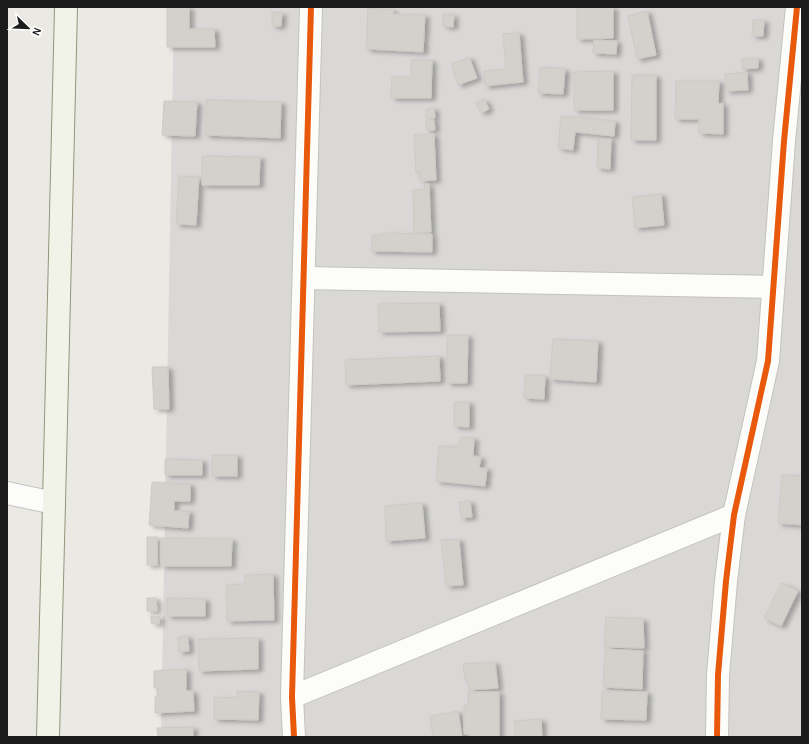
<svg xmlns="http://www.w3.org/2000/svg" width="809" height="744" font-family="'Alegreya Sans',sans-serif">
	<defs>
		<filter id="shadow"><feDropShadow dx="4.5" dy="2.5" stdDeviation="2" flood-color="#0004"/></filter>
	</defs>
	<rect width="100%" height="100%" fill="#eae9e4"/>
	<path fill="#d9d8d6" d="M174 7H802V737H161Z"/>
	<g fill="#d3d1cc" stroke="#cecac5" filter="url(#shadow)">
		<path d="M167 7H189V29H214L215 47H167Z"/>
		<path d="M577 7H613V38L577 39Z"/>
		<path d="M368 8 393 10V14L425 15 423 52 366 49Z"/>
		<path d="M647 11 656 55 637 59 628 16Z"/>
		<path d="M272 12 282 13 281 26H272Z"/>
		<path d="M443 14 454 15 453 27 443 26Z"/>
		<path d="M753 20H764L763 36H752Z"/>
		<path d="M519 33 523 82 485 86 484 71 506 69 503 34Z"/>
		<path d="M594 40 617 41 616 54 593 53Z"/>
		<path d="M469 57 477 78 458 85 451 64Z"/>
		<path d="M758 58V68L742 69V59Z"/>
		<path d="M411 60H432L431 98H391L392 77H411Z"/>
		<path d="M540 67 565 69 563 94 538 93Z"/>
		<path d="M613 71V110H574V72Z"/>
		<path d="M747 72 748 90 726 91 725 74Z"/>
		<path d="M632 75H656V140H631Z"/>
		<path d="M676 81H719L718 104 723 103V134L699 133V119H675Z"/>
		<path d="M484 99 489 109 481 113 476 103Z"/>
		<path d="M206 100 281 102 280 138 205 135Z"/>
		<path d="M164 101 197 102 195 136 162 135Z"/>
		<path d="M434 108 435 118H426V109Z"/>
		<path d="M561 116 615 121 614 136 575 132 573 150 558 148Z"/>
		<path d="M426 120H434L435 130H426Z"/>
		<path d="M434 134 436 180 420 181V172L416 173 414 135Z"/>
		<path d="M598 139H611L610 169 597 168Z"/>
		<path d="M202 156 260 157 259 185H202Z"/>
		<path d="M179 176 199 177 196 225 176 224Z"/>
		<path d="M424 184H429L431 232 414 233 413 190 425 189Z"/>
		<path d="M661 194 664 225 635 228 632 197Z"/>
		<path d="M383 233 432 234V252L371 251 372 235H383Z"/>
		<path d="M439 303 440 331 379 332 378 304Z"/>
		<path d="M447 335H468L467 383H447Z"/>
		<path d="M553 339 598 341 596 382 550 379Z"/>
		<path d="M439 356 440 381 346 385 345 360Z"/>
		<path d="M152 367H168L169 409H154Z"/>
		<path d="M525 375 545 376 544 399 524 398Z"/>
		<path d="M454 402H469V427L454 426Z"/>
		<path d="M462 437 474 438 473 456 481 457 479 468H487L485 486 436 481 439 446 456 447Z"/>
		<rect x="212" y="455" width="25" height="21"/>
		<path d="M165 459 202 460V475H165Z"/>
		<path d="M782 475 802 476V525L778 523Z"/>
		<path d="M152 482 190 484V501H174V511H189L188 528 149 525Z"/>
		<path d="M470 501 472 517 461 518 459 502Z"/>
		<path d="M422 503 425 538 386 541 385 506Z"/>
		<rect x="147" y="537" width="10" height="28"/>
		<path d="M161 538 232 539 231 566H161Z"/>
		<path d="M459 539 463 585 446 586 441 540Z"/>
		<path d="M273 574 274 620 227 621 226 585 245 584V575Z"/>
		<path d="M781 583 798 591 781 626 764 618Z"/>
		<path d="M147 598H156L157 611H147Z"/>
		<path d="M167 598 205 599V616H167Z"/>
		<path d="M151 616H160L159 624 151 623Z"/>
		<path d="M606 617 643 619 644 648 604 647Z"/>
		<path d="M188 636 189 651 179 652 178 637Z"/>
		<path d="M258 638V669L199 671 198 639Z"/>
		<path d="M605 649 643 651 642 689 603 687Z"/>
		<path d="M495 662 498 688 469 690 468 680H465L463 664Z"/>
		<path d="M186 669V691H193L194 711 155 713V697H157V688H154V671Z"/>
		<path d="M237 691 259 692 258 720 214 719V697L237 698Z"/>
		<path d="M602 691 647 692 646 720 601 719Z"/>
		<path d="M468 692H499V737H469V734H464V705H468Z"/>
		<path d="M458 711 462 737H433L430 716Z"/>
		<path d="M541 719 542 737H515L514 721Z"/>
		<path d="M193 727V737H158L157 728Z"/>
	</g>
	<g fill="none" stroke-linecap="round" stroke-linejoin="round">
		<g stroke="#c3c2c0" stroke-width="24">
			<g id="street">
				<path d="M304 278 773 287"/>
				<path d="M7 493 54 503"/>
				<path d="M292 697 734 515"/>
				<path d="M294 737 292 697 311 7"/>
				<path d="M717 737 718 675 726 581 734 515 768 361 784 141 797 7"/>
			</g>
		</g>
		<g stroke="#91957c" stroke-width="24">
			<path id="secondary" d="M48 737 54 503 66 7"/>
		</g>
		<use href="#street" stroke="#fcfcfb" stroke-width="22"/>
		<use href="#secondary" stroke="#f2f3e8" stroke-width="22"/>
		<g stroke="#fff" stroke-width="8">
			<g id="cycleway">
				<path d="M294 737 292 697 311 7"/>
				<path d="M717 737 718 675 726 581 734 515 768 361 784 141 797 7"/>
			</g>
		</g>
		<use href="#cycleway" stroke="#e8590c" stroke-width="6"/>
	</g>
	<rect width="809" height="744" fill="none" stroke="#1c1c1c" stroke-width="16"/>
	<g transform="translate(28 28) rotate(113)" stroke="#ffffff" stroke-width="3" paint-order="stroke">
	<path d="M0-3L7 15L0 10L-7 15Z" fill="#1c1c1c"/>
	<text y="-6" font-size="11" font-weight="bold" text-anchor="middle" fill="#1c1c1c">N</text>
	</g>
</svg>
